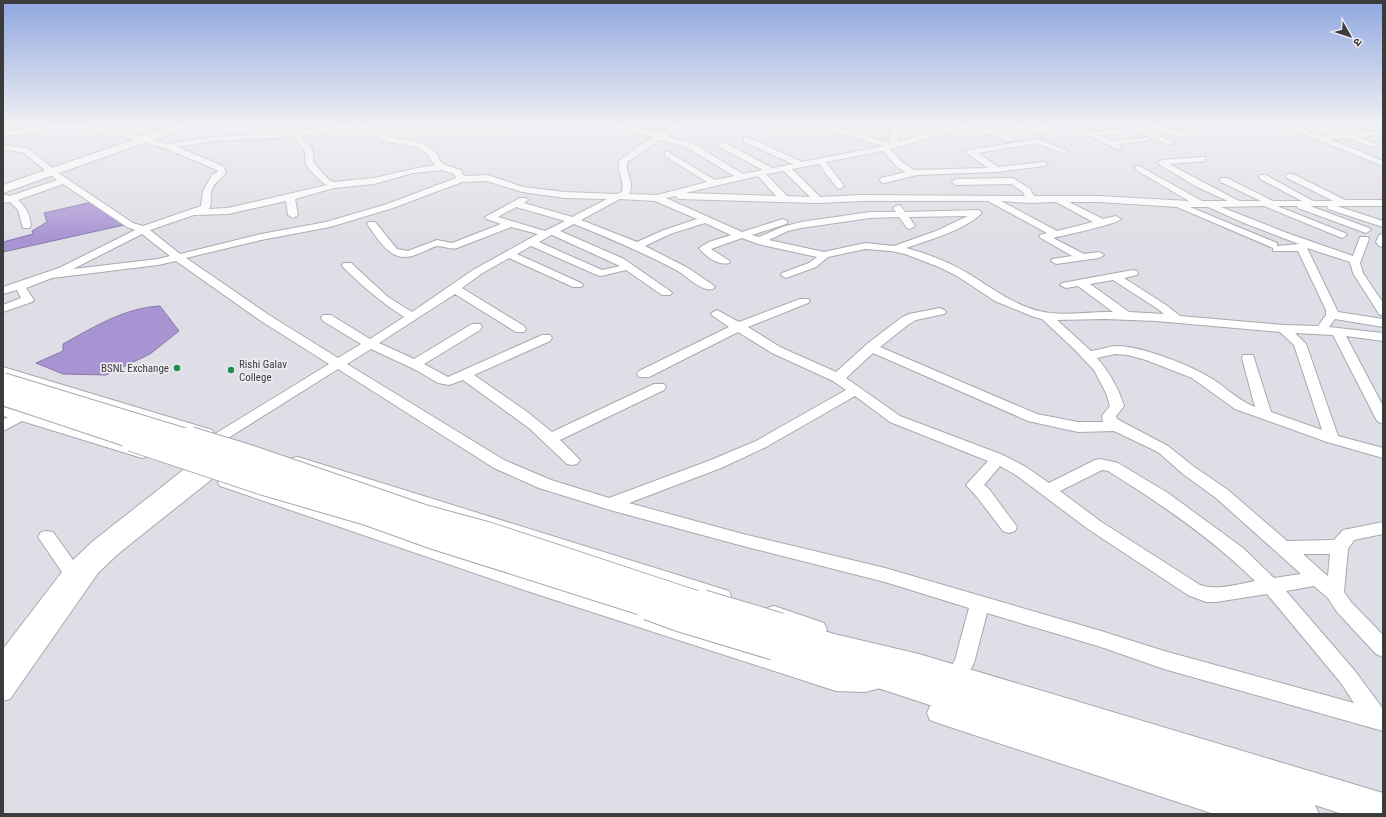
<svg xmlns="http://www.w3.org/2000/svg" width="1386" height="817" font-family="'Roboto Condensed','Noto Sans Devanagari',sans-serif">
	<rect width="100%" height="100%" fill="#dfdde5"/>
	<g fill="#a994d3" stroke="#887aa7">
		<path d="M92 202 124 225 3 252V242L33 234 32 231 47 222 44 213Z"/>
		<path d="M160 306 179 331 150 354 106 375 63 374 36 363 63 351V344C94 327 124 308 160 306Z"/>
	</g>
	<g fill="none" stroke-linecap="round" stroke-linejoin="round">
		<g stroke="#aaa8af" stroke-width="2">
			<g id="minor">
				<path d="M59 124H77L113 130 168 144 213 137 294 133 343 124H367L388 137 422 143 432 149 438 156 440 161 445 165 461 170 464 176 488 175 523 187 565 192 617 194 622 192C625 181 617 172 619 161L644 142 655 137 609 127V124H618L662 133 674 124H681L673 134 666 137 692 143 743 174 763 170 720 147V143H726L772 168 793 164 744 142V138H750L802 162 884 146 833 132 832 130 836 128 890 143V124H898V142L963 124H978V125L1015 139 1011 141H1008L969 127 890 149 903 163 914 170 988 168 968 154V150L1038 139 1068 151 1067 153H1061L1037 143 978 153 998 167 1044 162 1048 164 1044 166 997 172 917 175 884 183 881 182 880 180 881 178 906 172 897 167 883 151 826 162 844 186 840 189 837 188 819 164 792 169 820 197 861 195 1025 196 1023 192 1011 184 956 185 952 182 956 179 1013 178 1030 189 1034 196H1099L1189 201 1136 170 1135 168 1136 166H1139L1202 201H1228L1197 187 1157 163 1162 160 1202 157H1205V161L1169 164 1239 201H1261L1221 182 1220 180 1221 178H1227L1273 201H1302L1260 179 1259 177 1260 175H1266L1313 201H1333L1287 178 1286 176 1287 174H1293L1345 200H1383V206H1337L1383 221V227L1328 209 1327 206H1310L1369 228 1371 230 1366 233 1298 208 1297 206H1277L1345 233 1347 235 1342 238 1264 206 1221 207 1287 233 1353 256 1360 237H1368L1369 239 1360 263 1363 273 1383 303V316L1379 314 1353 273 1350 262 1307 248 1338 312 1383 319V327L1335 319 1329 327 1383 333V341L1346 336 1383 406V423L1378 422 1376 419 1333 335 1295 333 1306 344 1338 436 1383 448V458L1327 442 1235 409 1192 378 1146 360 1128 355 1115 354 1097 358C1109 372 1118 387 1124 406L1116 416 1117 419 1168 446 1193 466 1228 490 1287 541 1334 540 1343 530 1383 522V534L1354 540 1348 549 1344 592 1351 602 1383 635V657L1376 654 1337 612 1328 598 1314 586 1286 591 1355 671 1383 709V731L1164 669 1101 647 987 613 974 663 962 684 955 687 948 684 945 678 955 660 969 608 885 582 743 546 610 510 539 488 494 468 338 369 225 440 200 472 206 470 212 471 214 475 212 479 119 553 98 573 10 699 3 701V675L4 673 3 674V649L62 572 38 537 41 532 47 531 53 532 73 560 92 542 187 467 215 434 329 364 261 321 176 261 158 265 52 278 26 288 34 300 32 302 3 312V305L21 298 17 290 3 294V287L59 268 135 230 127 227 63 184 18 200C26 207 30 215 31 226L29 228H23L18 210 10 202 3 203V194L10 196 57 180 24 153 3 149V145L29 149 57 172 133 223 143 226 201 206 203 191 213 174 218 172 217 170 165 148 113 134 71 128 3 136V132ZM359 126 383 141 417 147 426 153 435 165 413 169 374 178 334 182 329 180 314 163 312 149 300 136ZM292 137 304 149C306 154 305 157 305 162 306 167 322 183 327 185L228 208 209 209C212 203 210 199 211 193 212 184 221 179 226 173L223 166 177 147 213 141ZM660 140 686 147 734 176 715 180 668 152H665V156L707 182 657 195 629 194C635 182 625 174 627 162ZM442 170 454 174 456 178 387 204 326 222 261 234 180 254 150 230 194 215 228 214 286 201 288 215 293 218 298 215 295 199 334 188 374 184 413 173ZM784 171 810 197 787 196 766 174ZM758 176 776 196 685 193ZM487 181 522 192 565 198 607 199 572 217 524 203 528 200 526 198H520L485 217 487 219 501 224 452 243 437 240 408 251 397 249 375 222H369L367 224C379 240 391 264 415 255 422 253 431 247 438 246 444 246 450 250 457 248L511 227 538 234 473 270 412 312 388 297 351 263H343L342 265 343 267C362 286 381 302 404 317L370 339 331 315H323L321 318 323 321 361 344 338 358 269 315 186 258 261 240 330 227 393 208 462 182ZM675 196 679 199 818 203 861 201H988L1047 233 1040 235 1039 237 1072 256 1052 259 1051 261 1056 264 1099 258 1104 255 1099 252 1084 254 1053 238C1065 235 1115 225 1121 219L1116 216 1103 219 1069 202H1099L1177 207 1273 248V251H1298L1326 310V315L1318 326 1284 325 1180 316 1166 305 1124 278 1137 275 1138 273 1137 271 1133 270 1062 283 1060 285 1066 288 1078 286 1113 312C1090 311 1061 317 1039 311 1012 304 990 287 966 272 948 262 926 253 906 248 929 240 965 230 982 213L979 210 905 212 901 206 898 205 893 208 896 212H870L801 222 782 227 759 237 752 235 786 224 788 222 783 219 742 232 666 198ZM620 199 655 201 697 219 664 230 637 242 581 220ZM1001 201 1031 203 1056 202 1093 222 1057 231ZM516 207 565 221 545 231 498 217ZM1190 207H1208L1244 223 1299 244 1277 246V243ZM968 216 936 231 894 246 865 243 824 252 769 240 788 231 801 228 870 218 899 217 907 228 910 229 915 226 909 217ZM705 223 731 235 709 242 699 248C705 256 718 266 729 263L730 261 711 249 742 238 758 244 817 257 809 263 782 273 781 275 786 278 816 267 828 257 865 249 891 251 905 254 939 267 957 276 995 301 1034 317 1042 319 1073 348 1094 370 1106 393 1110 406 1102 416 1103 422H1078L1037 414 880 347 909 324 916 320 944 314 946 312 944 310 940 308 909 314 901 318 867 344 836 372 780 347 748 327 808 303 810 301 808 299H800L739 322 717 310 713 312 711 314 713 316 729 327 639 371 637 374 639 377H649L738 332 772 353 833 381 846 390 756 441 711 460 609 498 551 480 504 460 347 364 371 349 416 370 438 383 449 385 463 380 529 428 567 464 572 465 577 464 580 460 560 440 664 390 666 387 664 384H654L552 432 526 411 474 375 550 341 552 338 550 335H542L448 377 424 364 480 330 482 327 480 324H472L414 359 379 343 455 294 516 332H524L526 329 524 326 462 288 481 274 509 258 573 287H581L583 285 581 283 517 254 531 246 597 275 601 276 626 270 662 295H670L672 293 670 291 624 259 560 231 574 224C609 238 644 253 678 271 688 277 701 292 713 289L715 287 713 285 688 268 645 246 670 234ZM142 234 170 256 158 259 73 269ZM551 235H552L620 266 602 270 539 242ZM1113 280 1158 309 1164 314 1129 312 1090 284ZM1105 319 1156 321 1280 332 1294 345 1322 430 1271 412 1253 355H1243L1242 358 1255 407C1239 401 1228 389 1214 380 1193 366 1140 345 1115 346 1107 347 1099 350 1091 351L1057 320ZM873 353 1028 421 1078 432 1114 431 1158 452 1183 474 1216 498 1301 574 1274 578 1243 548 1168 493 1118 463 1100 459 1095 460 1049 483 1026 467 1003 455 900 416 846 378ZM855 396 890 422 988 461 966 485 977 497 1003 531 1009 533 1015 531 1017 527 989 489 984 485 1000 466 1016 475 1088 529 1188 595 1206 602H1216L1267 594 1341 683 1354 703 1164 651 1101 631 885 568 743 534 629 503 721 468 766 447ZM1102 470 1108 471C1160 503 1211 538 1255 581 1238 584 1217 591 1200 585L1100 521 1060 491ZM1303 554H1330L1328 576 1324 573Z"/>
				<path d="M1011 124H1020L1029 129 1040 128 1036 124H1044L1051 129C1040 137 1020 132 1011 124Z"/>
				<path d="M1064 124H1073L1090 132 1125 129 1129 131 1125 133 1098 135 1109 141 1147 137 1151 139 1147 141 1117 144 1123 148 1119 150Z"/>
				<path d="M1118 124H1128L1174 142 1173 144H1167Z"/>
				<path d="M1152 124 1190 135 1191 137 1187 139 1150 128 1149 126Z"/>
				<path d="M1178 124H1190L1203 129 1199 131Z"/>
				<path d="M1278 124H1288L1321 136 1378 131V135L1358 137 1375 143 1376 145 1372 147 1348 138 1330 139 1383 161V166Z"/>
				<path d="M1383 234V247L1379 246 1376 242 1379 235Z"/>
				<path d="M3 367 212 430 214 433 212 436 207 438 202 436 3 375Z"/>
				<path d="M3 407 147 449 150 453 147 457 142 458 22 421 3 431V420L8 417 3 416Z"/>
				<path d="M298 457 729 591 731 596 729 601 722 604 293 466 290 462 293 458Z"/>
				<path d="M226 477 530 578 836 673 865 674 881 670 888 672 891 679 888 686 865 692 836 691 524 590 220 486 218 482 220 478Z"/>
				<path d="M774 606 824 623 827 629 824 635 817 637 767 620 765 614 767 608Z"/>
				<path d="M938 703 1250 802 1258 806 1262 814H1214L938 723 930 720 927 713 930 706Z"/>
			</g>
		</g>
		<g stroke="#aaa8af" stroke-width="2">
			<g id="highway">
				<path d="M178 124H193L192 126 3 193V185Z"/>
				<path d="M779 616 834 634 919 654 1383 793V814H1342L1315 805 1319 814H1251L1015 737 942 709 832 673 765 654 761 645 765 636 769 635 765 628 769 620Z"/>
			</g>
		</g>
		<use href="#minor" fill="#fff" fill-rule="evenodd"/>
		<use href="#highway" fill="#fff" fill-rule="evenodd"/>
		<g stroke="#aaa8af" stroke-width="20" stroke-linecap="butt">
			<g id="highway-bridge-far2">
				<path d="M3 382 193 440"/>
				<path d="M3 396 135 440"/>
			</g>
		</g>
		<g stroke="#aaa8af" stroke-width="26" stroke-linecap="butt">
			<g id="highway-bridge-far1">
				<path d="M132 439 264 483 367 513 431 536 652 606"/>
				<path d="M190 439 252 458 424 517 487 534 705 606"/>
			</g>
		</g>
		<g stroke="#aaa8af" stroke-width="32" stroke-linecap="butt">
			<g id="highway-bridge">
				<path d="M649 605 682 617 775 645"/>
				<path d="M702 605 779 628"/>
			</g>
		</g>
		<use href="#highway-bridge-far2" stroke="#fff" stroke-width="18"/>
		<use href="#highway-bridge-far1" stroke="#fff" stroke-width="24"/>
		<use href="#highway-bridge" stroke="#fff" stroke-width="30"/>
	</g>
	<linearGradient id="sky" x2="0" y2="1"><stop stop-color="#8fa7e0"/><stop offset="0.52" stop-color="#f1f0f3"/><stop offset="1" stop-color="#f1f0f3" stop-opacity="0"/></linearGradient>
	<rect width="1386" height="239" fill="url(#sky)"/>
	<g fill="#238d45" stroke="#edeaf2" stroke-width="1.5">
		<circle cx="177" cy="368" r="4"/>
		<circle cx="231" cy="370" r="4"/>
	</g>
	<g text-anchor="middle" dominant-baseline="central" stroke-width="3.5" stroke-linejoin="round" paint-order="stroke">
		<g font-size="11" fill="#3c3c3f" stroke="#edeaf2" text-anchor="start">
			<text x="239" y="364">Rishi Galav<tspan x="239" dy="13">College</tspan></text>
			<text x="169" y="368" text-anchor="end">BSNL Exchange</text>
		</g>
	</g>
	<rect width="1386" height="817" fill="none" stroke="#3c3c3f" stroke-width="8"/>
	<g transform="translate(1350 36) rotate(129)" stroke="#edeaf2" stroke-width="3" paint-order="stroke">
	<path d="M0-3L7 15L0 10L-7 15Z" fill="#3c3c3f"/>
	<text y="-6" font-size="11" font-weight="bold" text-anchor="middle" fill="#3c3c3f">उ</text>
	</g>
</svg>
